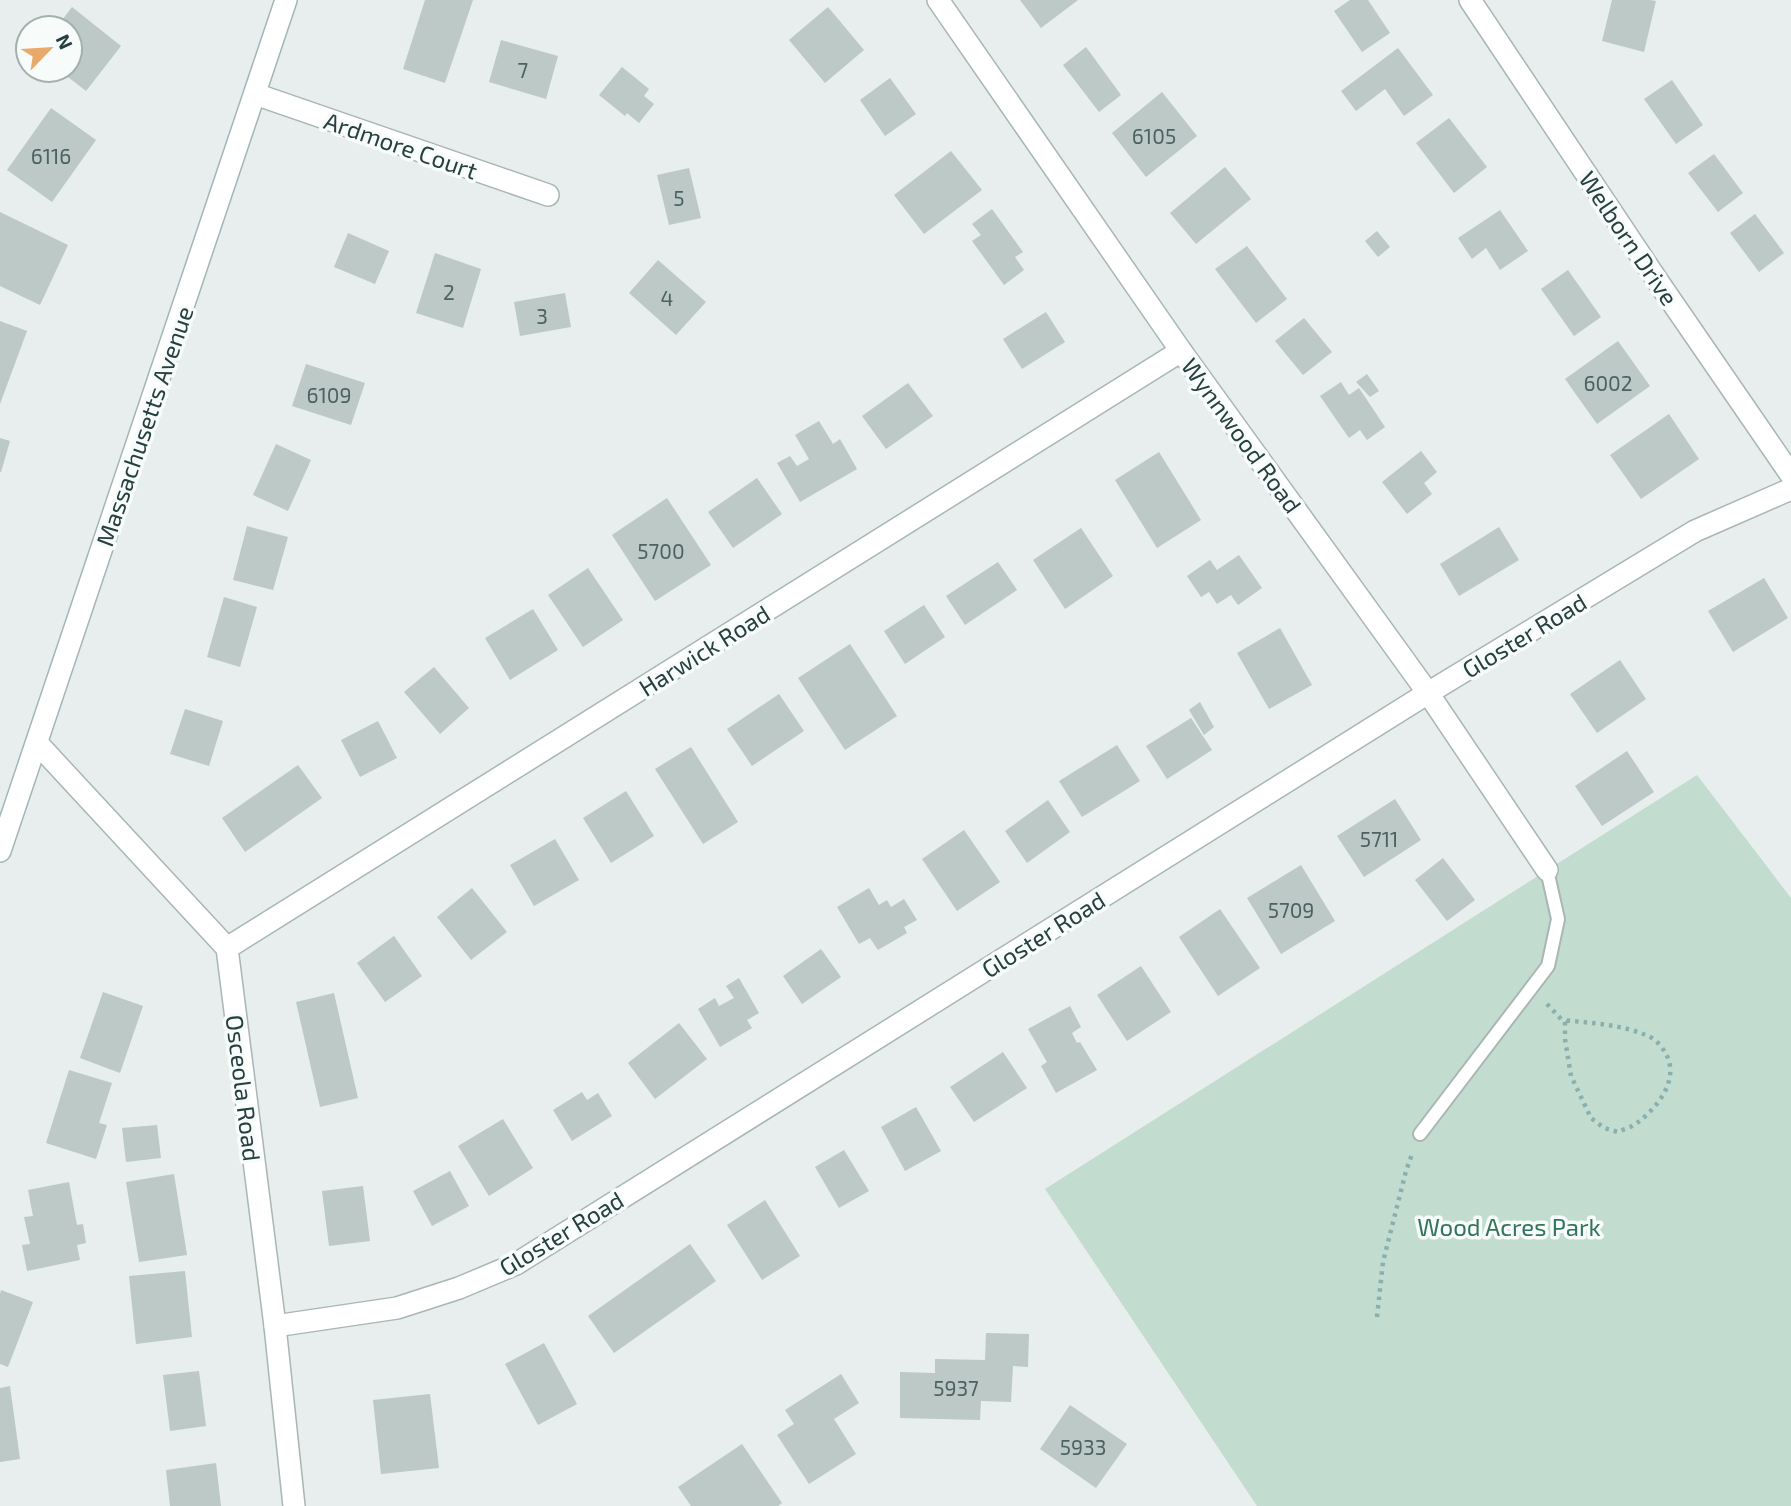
<svg xmlns="http://www.w3.org/2000/svg" width="1791" height="1506" font-family="'Exo 2',sans-serif">
	<rect width="100%" height="100%" fill="#e7eeed"/>
	<path fill="#c2ddd0" d="M1697 775 1791 898V1506H1257L1045 1189Z"/>
	<g fill="#bcc9c7">
		<path d="M425 0H473L445 83 403 69Z"/>
		<path d="M1020 0H1078L1041 28Z"/>
		<path d="M1350 0H1368L1390 33 1362 52 1334 11Z"/>
		<path d="M1612 0H1650L1656 1 1644 52 1602 41Z"/>
		<path d="M72 7 121 46 86 91 59 70H70V28H56Z"/>
		<path d="M828 7 864 50 825 83 789 40Z"/>
		<path d="M501 40 558 56 546 99 489 82Z"/>
		<path d="M1086 47 1121 95 1099 112 1063 65Z"/>
		<path d="M1398 48 1433 95 1404 116 1385 89 1356 111 1341 91Z"/>
		<path d="M622 67 649 89 644 96 654 104 639 123 627 113 625 116 599 95Z"/>
		<path d="M890 78 916 114 885 136 860 100Z"/>
		<path d="M1672 80 1703 125 1676 144 1644 99Z"/>
		<path d="M1162 92 1197 136 1146 177 1112 133Z"/>
		<path d="M51 108 96 140 52 202 7 170Z"/>
		<path d="M1449 118 1487 167 1454 193 1416 143Z"/>
		<path d="M951 151 982 190 924 234 894 195Z"/>
		<path d="M1714 154 1743 193 1718 212 1688 173Z"/>
		<path d="M1225 167 1251 199 1196 244 1170 213Z"/>
		<path d="M689 168 701 218 669 225 657 175Z"/>
		<path d="M992 209 1023 252 1015 257 1024 270 1004 285 972 241 981 235 972 224Z"/>
		<path d="M1500 210 1528 251 1500 270 1486 248 1472 259 1458 238Z"/>
		<path d="M0 212 68 245 40 305 0 286Z"/>
		<path d="M1755 214 1784 253 1759 272 1730 233Z"/>
		<path d="M1377 231 1390 247 1378 257 1365 241Z"/>
		<path d="M348 233 389 251 375 284 334 267Z"/>
		<path d="M1247 246 1287 299 1256 323 1215 269Z"/>
		<path d="M435 253 481 269 463 328 416 313Z"/>
		<path d="M658 260 706 302 676 335 629 293Z"/>
		<path d="M1568 270 1601 317 1574 336 1541 289Z"/>
		<path d="M565 293 571 327 520 336 514 302Z"/>
		<path d="M1046 312 1065 342 1022 369 1003 339Z"/>
		<path d="M1304 318 1332 352 1303 375 1275 341Z"/>
		<path d="M0 321 27 331 0 404Z"/>
		<path d="M1618 341 1650 386 1597 424 1565 379Z"/>
		<path d="M306 364 365 383 351 425 292 406Z"/>
		<path d="M1367 374 1379 391 1370 397 1356 382Z"/>
		<path d="M1341 382 1349 395 1359 388 1385 427 1367 440 1360 430 1349 438 1320 396Z"/>
		<path d="M908 383 933 416 886 449 862 416Z"/>
		<path d="M1669 414 1699 459 1641 499 1610 455Z"/>
		<path d="M819 421 833 444 840 439 857 469 800 502 777 463 790 456 797 466 809 459 795 435Z"/>
		<path d="M0 438 10 441 1 472H0Z"/>
		<path d="M276 444 311 460 288 511 253 495Z"/>
		<path d="M1421 451 1437 472 1424 483 1432 494 1407 514 1382 482Z"/>
		<path d="M1159 452 1201 520 1157 548 1115 480Z"/>
		<path d="M757 478 782 514 733 548 708 512Z"/>
		<path d="M667 498 711 565 655 601 612 535Z"/>
		<path d="M247 526 288 537 273 590 233 580Z"/>
		<path d="M1499 527 1519 560 1459 596 1440 564Z"/>
		<path d="M1081 528 1113 576 1065 609 1033 560Z"/>
		<path d="M1239 555 1262 588 1238 605 1231 595 1217 604 1209 592 1201 597 1187 576 1210 560 1217 570Z"/>
		<path d="M998 562 1017 590 965 625 946 596Z"/>
		<path d="M588 568 623 620 583 647 548 595Z"/>
		<path d="M1764 578 1788 618 1733 652 1708 611Z"/>
		<path d="M224 597 257 607 240 667 207 657Z"/>
		<path d="M924 605 945 637 905 664 884 631Z"/>
		<path d="M533 609 558 650 510 680 485 638Z"/>
		<path d="M1280 628 1312 685 1269 709 1237 653Z"/>
		<path d="M850 644 897 716 845 750 798 678Z"/>
		<path d="M1620 660 1646 699 1597 733 1570 694Z"/>
		<path d="M434 667 469 708 440 734 404 692Z"/>
		<path d="M779 694 804 731 752 766 727 729Z"/>
		<path d="M1200 702 1214 727 1204 735 1189 710Z"/>
		<path d="M185 709 223 721 209 766 170 754Z"/>
		<path d="M1191 718 1212 750 1167 779 1146 746Z"/>
		<path d="M378 721 397 758 360 777 341 740Z"/>
		<path d="M1117 745 1140 781 1082 817 1059 781Z"/>
		<path d="M691 747 738 822 703 844 655 769Z"/>
		<path d="M1627 751 1654 792 1602 826 1575 786Z"/>
		<path d="M298 765 322 798 245 852 222 818Z"/>
		<path d="M626 791 654 836 611 863 583 818Z"/>
		<path d="M1395 799 1421 840 1364 877 1337 836Z"/>
		<path d="M1048 800 1070 832 1027 863 1005 831Z"/>
		<path d="M964 830 1000 882 957 911 922 859Z"/>
		<path d="M555 839 579 880 534 906 510 865Z"/>
		<path d="M1443 858 1475 900 1447 921 1415 880Z"/>
		<path d="M1301 865 1335 921 1281 954 1247 898Z"/>
		<path d="M472 888 507 932 471 960 437 917Z"/>
		<path d="M869 888 879 905 887 900 891 907 904 899 917 920 904 927 907 933 878 950 870 938 859 944 837 907Z"/>
		<path d="M1220 909 1260 968 1218 996 1179 937Z"/>
		<path d="M394 936 422 976 385 1002 357 963Z"/>
		<path d="M821 949 841 977 802 1004 783 976Z"/>
		<path d="M1141 966 1171 1012 1127 1041 1097 995Z"/>
		<path d="M739 978 759 1013 747 1020 752 1028 720 1047 698 1009 715 998 719 1006 734 998 726 986Z"/>
		<path d="M103 992 143 1006 120 1073 80 1058Z"/>
		<path d="M334 993 358 1098 320 1107 296 1002Z"/>
		<path d="M1070 1006 1081 1027 1072 1033 1077 1043 1080 1042 1097 1070 1056 1093 1041 1066 1047 1062 1028 1029Z"/>
		<path d="M679 1023 707 1059 655 1099 628 1063Z"/>
		<path d="M1003 1052 1027 1088 974 1122 950 1087Z"/>
		<path d="M69 1070 112 1083 99 1123 107 1125 96 1159 46 1143Z"/>
		<path d="M582 1092 587 1100 598 1093 612 1116 572 1141 553 1110Z"/>
		<path d="M916 1107 941 1151 905 1171 881 1127Z"/>
		<path d="M503 1119 533 1168 489 1196 458 1146Z"/>
		<path d="M157 1125 161 1158 126 1162 122 1128Z"/>
		<path d="M844 1150 869 1191 839 1208 815 1167Z"/>
		<path d="M450 1171 469 1206 432 1226 413 1191Z"/>
		<path d="M174 1174 187 1255 139 1262 126 1182Z"/>
		<path d="M69 1182 77 1225 83 1224 86 1243 77 1245 80 1260 27 1271 22 1245 30 1244 24 1217 33 1216 28 1190Z"/>
		<path d="M363 1186 370 1241 329 1246 322 1191Z"/>
		<path d="M765 1200 800 1256 762 1280 727 1225Z"/>
		<path d="M690 1244 716 1281 614 1353 588 1316Z"/>
		<path d="M185 1271 192 1337 136 1344 129 1276Z"/>
		<path d="M1 1290 33 1302 8 1367 0 1364V1294Z"/>
		<path d="M986 1333 1029 1334 1028 1367 1013 1366 1011 1402 981 1401 980 1420 900 1418V1372L935 1373V1359L985 1360Z"/>
		<path d="M544 1343 577 1404 538 1425 505 1364Z"/>
		<path d="M199 1371 206 1426 170 1431 163 1375Z"/>
		<path d="M841 1374 859 1403 834 1419 856 1454 809 1484 777 1435 794 1424 785 1410Z"/>
		<path d="M10 1386 20 1459 0 1462V1388Z"/>
		<path d="M430 1394 439 1468 381 1474 373 1400Z"/>
		<path d="M1070 1405 1127 1444 1096 1488 1040 1449Z"/>
		<path d="M742 1444 782 1503 778 1506H691L678 1487Z"/>
		<path d="M216 1463 221 1506H170L166 1470Z"/>
	</g>
	<g fill="none" stroke-linecap="round" stroke-linejoin="round">
		<g stroke="#a9b6b5" stroke-width="16">
			<path id="service" d="M1420 1134 1548 966 1558 919 1547 870"/>
		</g>
		<g stroke="#a9b6b5" stroke-width="24">
			<g id="minor">
				<path d="M938 0 1181 351 1428 693 1547 870"/>
				<path d="M1470 0 1659 283 1791 475"/>
				<path d="M255 94 548 195"/>
				<path d="M37 743 227 948 275 1326 294 1506"/>
				<path d="M227 948 1181 351"/>
				<path d="M275 1326 397 1308 459 1288 516 1264 1428 693 1695 531 1791 489"/>
			</g>
		</g>
		<g stroke="#a3b6b5" stroke-width="24">
			<path id="secondary" d="M0 851 286 0"/>
		</g>
		<g stroke="#8aafad" stroke-width="4.5" stroke-dasharray="3.5 5" stroke-linecap="butt">
			<path d="M1547 1004 1562 1020 1565 1022V1039L1571 1076 1591 1118 1604 1128 1618 1132C1624 1129 1632 1127 1637 1123 1657 1108 1680 1080 1666 1054 1662 1047 1656 1039 1648 1036 1621 1024 1590 1023 1562 1020"/>
			<path d="M1377 1317 1383 1262 1406 1171 1412 1154"/>
		</g>
		<use href="#service" stroke="#fff" stroke-width="12"/>
		<use href="#minor" stroke="#fff" stroke-width="21"/>
		<use href="#secondary" stroke="#fff" stroke-width="21"/>
	</g>
	<g text-anchor="middle" dominant-baseline="central" stroke-width="7" stroke-linejoin="round" paint-order="stroke">
		<g font-size="21" fill="#4c6261">
			<text x="523" y="69">7</text>
			<text x="1154" y="135">6105</text>
			<text x="51" y="155">6116</text>
			<text x="679" y="197">5</text>
			<text x="449" y="291">2</text>
			<text x="667" y="297">4</text>
			<text x="542" y="315">3</text>
			<text x="1608" y="382">6002</text>
			<text x="329" y="394">6109</text>
			<text x="661" y="550">5700</text>
			<text x="1379" y="838">5711</text>
			<text x="1291" y="909">5709</text>
			<text x="956" y="1387">5937</text>
			<text x="1083" y="1446">5933</text>
		</g>
		<g font-size="24" fill="#263f3f" stroke="#f7fbfa">
			<text transform="translate(401 145) rotate(19)">Ardmore Court</text>
			<text transform="translate(1629 238) rotate(56)">Welborn Drive</text>
			<text transform="translate(144 426) rotate(-71)">Massachusetts Avenue</text>
			<text transform="translate(1242 435) rotate(54)">Wynnwood Road</text>
			<text transform="translate(1524 635) rotate(-31)">Gloster Road</text>
			<text transform="translate(704 650) rotate(-32)">Harwick Road</text>
			<text transform="translate(1043 934) rotate(-32)">Gloster Road</text>
			<text transform="translate(244 1088) rotate(83)">Osceola Road</text>
			<text transform="translate(561 1233) rotate(-31)">Gloster Road</text>
		</g>
		<g font-size="24" fill="#33745c" stroke="#f7fbfa">
			<text x="1509" y="1226">Wood Acres Park</text>
		</g>
	</g>
	<g transform="translate(49 49) rotate(65)"><circle r="33" fill="#f7fbfa" stroke="#a3b0af" stroke-width="2"/>
	<path d="M0-5L12 26L0 18L-12 26Z" fill="#e8a96b"/>
	<text y="-10" font-size="19" font-weight="bold" text-anchor="middle" fill="#263f3f">N</text>
	</g>
</svg>
